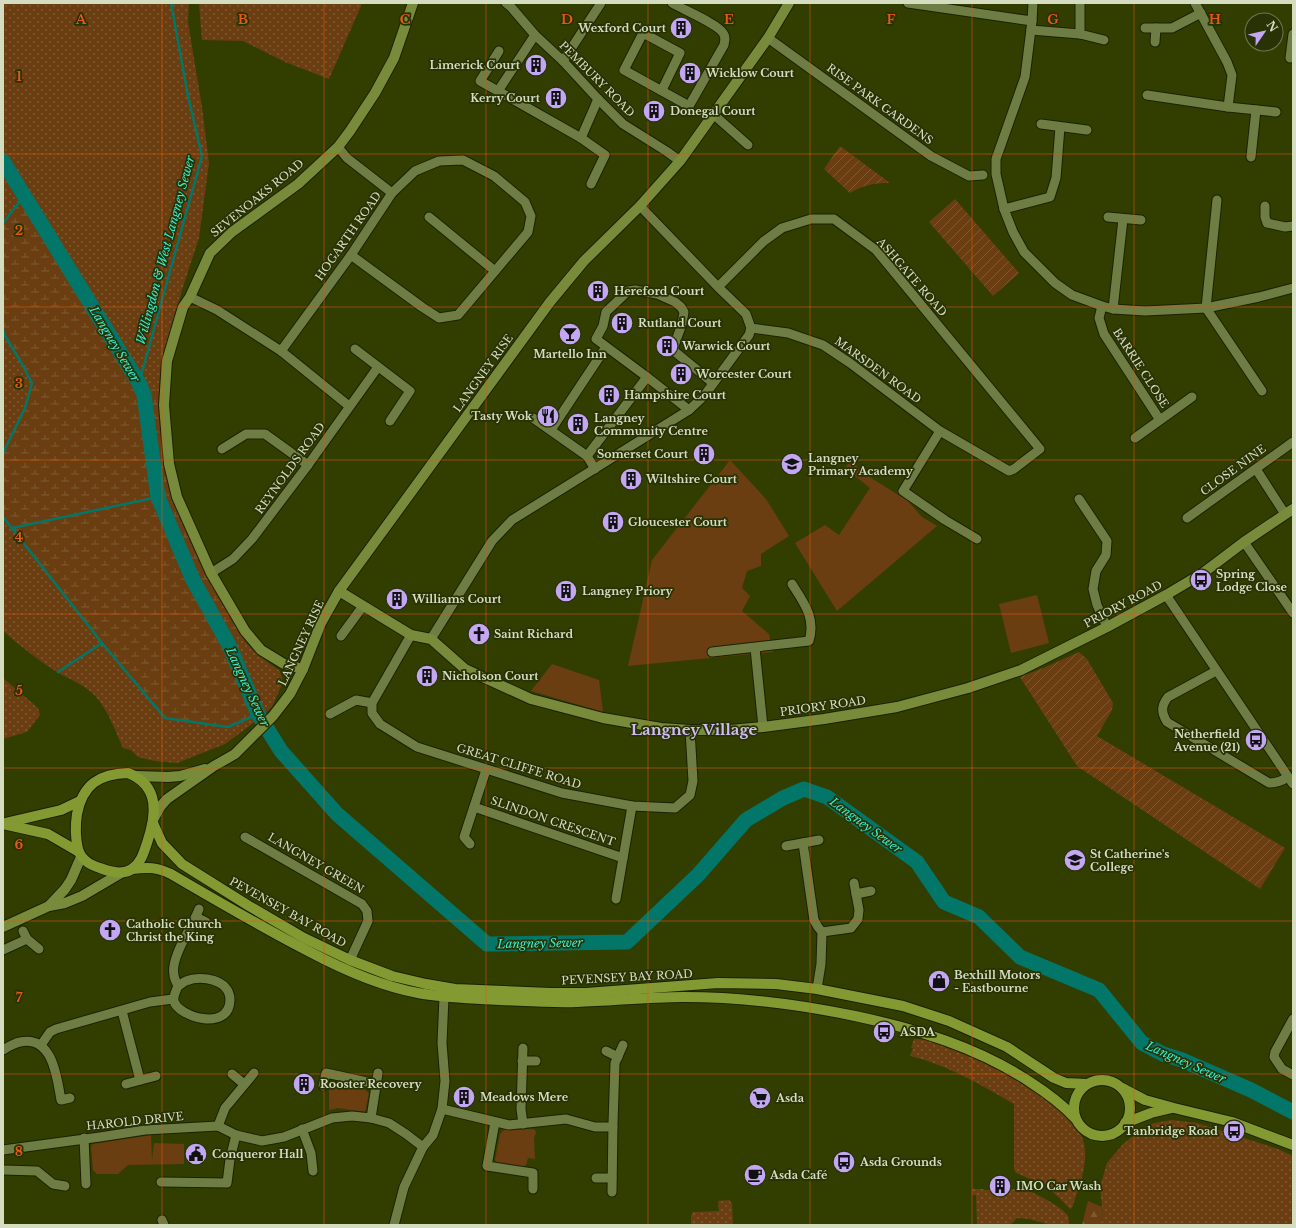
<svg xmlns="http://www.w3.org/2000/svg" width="1296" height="1228" font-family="'Libre Baskerville',serif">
	<defs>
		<pattern id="grass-dots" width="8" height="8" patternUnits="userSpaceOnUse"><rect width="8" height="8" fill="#6a3e10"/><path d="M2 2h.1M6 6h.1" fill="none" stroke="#7e5931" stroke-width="1.8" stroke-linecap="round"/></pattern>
		<pattern id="forest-firs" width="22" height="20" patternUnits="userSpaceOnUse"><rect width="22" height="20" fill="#6a3e10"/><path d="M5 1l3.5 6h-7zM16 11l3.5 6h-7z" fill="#7e5931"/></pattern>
		<pattern id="wetland-marsh" width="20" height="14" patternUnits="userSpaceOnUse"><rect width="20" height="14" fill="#6a3e10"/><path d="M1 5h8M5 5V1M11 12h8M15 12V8" fill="none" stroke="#7e5931"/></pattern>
		<pattern id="garden-furrows" width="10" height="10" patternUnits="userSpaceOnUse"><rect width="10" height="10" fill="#6a3e10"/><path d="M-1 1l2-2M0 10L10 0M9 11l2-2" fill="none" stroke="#7e5931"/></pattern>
	</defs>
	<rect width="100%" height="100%" fill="#323e00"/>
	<g fill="url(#grass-dots)">
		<path d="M3 3H189L188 22 202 107 209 163 199 238 182 290 165 355 162 403 141 377 139 383 3 223Z"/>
		<path d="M199 3H361V6L329 79 285 62 243 41 202 40Z"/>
		<path d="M3 330 4 334 22 364 32 383 25 408 3 453Z"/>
		<path d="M3 517 229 645 226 641 240 634C250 650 265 660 280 671L283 682 272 707 260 718 225 744 177 763 155 761 138 757 131 750 123 748C115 730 109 712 96 697 87 686 69 679 57 672 38 660 20 646 3 631Z"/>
		<path d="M3 678 38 708 40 715 27 732 3 739Z"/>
		<path d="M914 1039C931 1039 945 1045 960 1051 999 1067 1044 1090 1071 1123 1074 1126 1079 1130 1081 1135 1092 1158 1079 1186 1072 1208L1070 1209C1065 1204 1061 1199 1056 1195 1049 1187 1026 1177 1016 1173L1014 1169V1104C981 1085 948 1065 910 1056L913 1048H911Z"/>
		<path d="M1172 1120 1197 1123 1278 1149 1293 1156V1225H1100L1103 1217 1100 1187 1107 1163 1123 1144 1149 1124Z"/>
		<path d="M1017 1187C1028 1189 1062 1206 1068 1216 1069 1218 1069 1222 1069 1225H1052L1029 1219 1017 1218 1010 1225H977L976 1195H972V1189H984V1190L1017 1189Z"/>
		<path d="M729 1200 732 1203 733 1225H691V1215L693 1212 719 1211 718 1201Z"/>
	</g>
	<path fill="url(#forest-firs)" d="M1088 1201 1102 1207 1103 1217 1100 1225H1082Z"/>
	<path fill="url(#wetland-marsh)" d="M24 196 139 383 142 376 160 395 174 498 211 583 240 634 226 641 258 714 228 727 165 718 102 643 3 517V453L25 408 32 383 22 364 4 334 3 330V223Z"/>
	<g fill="#6a3e10">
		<path d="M852 459 860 471 908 501 922 517 937 526 837 611 795 543 825 525 839 535 870 488 845 468Z"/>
		<path d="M730 460 766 499 789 536 761 554V566L747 571 742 588 750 596 742 611 769 634 773 652 628 666 652 560Z"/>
		<path d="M1037 595 1049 643 1011 653 999 604Z"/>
		<path d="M552 664 599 680 603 712 531 691Z"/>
		<path d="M335 1084 363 1088 369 1093 365 1112 338 1108 329 1110V1089Z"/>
		<path d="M532 1129 535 1130 536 1133 534 1138 535 1159 528 1158 526 1165 523 1167 497 1163 495 1160 500 1134 504 1130Z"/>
		<path d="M151 1135 152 1160 154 1143 184 1144V1164L128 1165 118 1174H97L93 1170 91 1147 92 1144Z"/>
	</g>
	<g fill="url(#garden-furrows)">
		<path d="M840 146 890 183C874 183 864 185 850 193L824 169Z"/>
		<path d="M955 199 1019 273 993 296 929 222Z"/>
		<path d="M1079 652 1087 659 1113 703 1112 710 1097 736 1285 848 1260 889 1077 766 1020 677 1046 667Z"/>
	</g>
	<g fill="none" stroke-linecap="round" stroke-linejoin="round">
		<g stroke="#027669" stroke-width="2.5">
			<path d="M3 223 24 196"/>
			<path d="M3 330 4 334 22 364 32 383 25 408 3 453"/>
			<path d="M139 383 202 156 188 96 171 3"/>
			<path d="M3 517 102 643 165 718 228 727 258 714"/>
			<path d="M12 528 158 497"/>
			<path d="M58 672 102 643"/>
		</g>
		<path stroke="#027669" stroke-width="15" d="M3 161 139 383 144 395 158 497 193 580 229 645 258 714 281 751 337 814 487 944 627 942 698 875 746 820 783 798 804 789 827 797 917 862 944 902 979 917 1020 957 1099 990 1142 1043 1163 1054 1182 1060 1251 1090 1293 1112"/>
		<g stroke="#1c2204" stroke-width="11">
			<g id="street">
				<path d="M506 3 511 7 535 35 563 61 598 99 623 124 666 151 680 161"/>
				<path d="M908 3 1032 21"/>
				<path d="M1033 3 1032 21 1025 77 996 159V174L1004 209 1013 232 1024 252 1055 283 1072 295 1102 306 1113 309 1145 311 1206 308 1259 297 1293 288"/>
				<path d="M1195 3 1227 62 1232 75 1228 107"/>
				<path d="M1145 28H1172L1201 13"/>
				<path d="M1031 30 1080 34 1104 40"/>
				<path d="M1080 34V3"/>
				<path d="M535 35 498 91 581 138 605 155 591 184"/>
				<path d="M768 38 931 156 969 176 983 175"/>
				<path d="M1155 42 1156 28"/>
				<path d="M1290 58 1293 34"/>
				<path d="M563 61 601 3"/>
				<path d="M662 90 680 53 643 33 624 70 689 106 724 45C725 40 726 37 723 33 718 24 682 9 672 3"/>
				<path d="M498 91 480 81 499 51"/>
				<path d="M1147 95 1228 107 1276 112"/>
				<path d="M713 114 748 145"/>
				<path d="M1041 124 1087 130"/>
				<path d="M581 138 598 99"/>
				<path d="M1251 157 1256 110"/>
				<path d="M1217 200 1206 308 1262 391"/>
				<path d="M640 206 718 287 746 314 751 328 788 333 823 345 850 363 940 431 1009 471 1014 469 1040 449 876 250 834 219H811L782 228 764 241 718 287"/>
				<path d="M1265 206V217L1267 223 1285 227 1293 226"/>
				<path d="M1004 209 1050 197 1056 178 1060 127"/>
				<path d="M429 217 495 271"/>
				<path d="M1108 217 1141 220"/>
				<path d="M351 255 422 307 439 318 458 315 528 232 531 216 525 202 494 176 463 160 439 161 415 171 392 193"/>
				<path d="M190 297 217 310 281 351 349 406"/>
				<path d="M1102 306 1099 318 1104 334 1160 420"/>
				<path d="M1113 309 1123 219"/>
				<path d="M355 349 410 391 390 421"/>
				<path d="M281 351 351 255 392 193 347 158 338 147"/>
				<path d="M689 410 647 377 596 339 603 326 606 312 628 291 635 290 657 294 675 302 681 307 684 312 682 324 674 346V351L713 383"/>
				<path d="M533 418 587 456 595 469"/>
				<path d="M551 430 606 347"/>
				<path d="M940 431 903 491 945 520 977 539"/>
				<path d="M1135 438 1192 397"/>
				<path d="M222 449 246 434H265L308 465"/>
				<path d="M587 456 647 377"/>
				<path d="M1256 469 1285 514"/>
				<path d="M1079 499 1107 541 1106 555 1096 571 1093 589 1097 605 1107 627"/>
				<path d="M1187 518 1293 442"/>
				<path d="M1244 542 1293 613"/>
				<path d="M211 573 233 559 252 539 308 465 378 367"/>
				<path d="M1166 595 1293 784"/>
				<path d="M411 635 372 703V713L380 724 417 747 562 793 632 806 675 808 690 795 693 781 690 730"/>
				<path d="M341 636 363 606"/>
				<path d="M431 639 492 541 512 520 689 410 704 396 749 335 751 328"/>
				<path d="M755 648 763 727"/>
				<path d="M712 652 809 641C816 618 804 603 792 584"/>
				<path d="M1216 671 1168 697C1161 706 1161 712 1167 722L1269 783C1277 783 1282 781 1288 777"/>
				<path d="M330 714 356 700 372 703"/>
				<path d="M474 807 623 858"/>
				<path d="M245 837 362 904 367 911 368 921 350 960"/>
				<path d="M803 843 814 920 818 927 822 932 821 964 817 989"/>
				<path d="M470 844 464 837 486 770"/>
				<path d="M786 846 819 840"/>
				<path d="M856 894 871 891"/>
				<path d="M616 899 632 806"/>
				<path d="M196 917 206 922"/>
				<path d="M23 931 27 939 39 949"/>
				<path d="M822 932 851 928 858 919 859 910 854 883"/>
				<path d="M3 950 27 939"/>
				<path d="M178 986C181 985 183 982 186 981 201 975 230 979 230 1000 229 1033 177 1016 174 1001 173 996 176 991 178 986 177 983 174 979 174 975 170 957 193 926 199 909"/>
				<path d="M122 1011 140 1080"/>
				<path d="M1293 1019 1275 1052 1274 1057 1282 1069 1293 1075"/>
				<path d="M41 1045 50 1032 56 1029 150 1002 173 999"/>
				<path d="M3 1050C8 1047 14 1043 20 1042 53 1035 57 1078 61 1100L70 1098"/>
				<path d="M606 1051 618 1057"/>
				<path d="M522 1061H536"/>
				<path d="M232 1074 244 1084"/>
				<path d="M126 1084 156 1076"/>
				<path d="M323 1086 326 1073 376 1084"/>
				<path d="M442 1109 509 1125 566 1119 595 1127H613"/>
				<path d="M371 1118 378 1073"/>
				<path d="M495 1122 487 1166 533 1173V1189"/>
				<path d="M523 1124 521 1109 523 1048"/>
				<path d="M218 1126 225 1108 254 1073"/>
				<path d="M302 1129 311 1153 313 1171"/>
				<path d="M84 1138 86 1184"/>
				<path d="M3 1150 100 1137 145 1130 218 1126 236 1135 262 1141 284 1137 332 1118 352 1116 371 1118 389 1123 406 1134 423 1147"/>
				<path d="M3 1170 37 1171 53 1184 65 1186"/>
				<path d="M596 1178H612"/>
				<path d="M161 1182 227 1183 230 1159 236 1135"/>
				<path d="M612 1192 613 1123 615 1063 623 1045"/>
				<path d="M162 1220 164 1225"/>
				<path d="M394 1225 404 1187 423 1147 433 1135 442 1109 445 1081 442 1043 444 997"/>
			</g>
		</g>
		<g stroke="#1c2204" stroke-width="12">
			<g id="secondary">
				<path d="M339 591 411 635 431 639 465 669 531 699 603 718 661 728 690 730H730L763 727 824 719 897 707 968 688 1021 670 1107 627 1166 595 1203 573 1244 542 1293 509"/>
				<path d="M303 669 284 664 261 650 245 631 211 573 177 497 169 464 164 405 167 361 183 307 190 297 210 253 232 232 298 184 338 147 350 131 375 93 394 58 413 3"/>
				<path d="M136 776 168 777 180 776 205 769"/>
				<path d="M154 818 160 807 167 799 214 766 235 754 273 716 290 694 303 669 321 623 339 591 550 302 584 261 640 206 680 161 768 38 789 3"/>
				<path d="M49 906 65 889 71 880 81 857"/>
				<path d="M3 927 49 906 65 903 82 896 121 873"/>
			</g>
		</g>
		<g stroke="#1c2204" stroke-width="12">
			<g id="primary">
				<path d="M128 773C161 786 156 816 147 843 144 852 141 863 132 869 123 875 110 872 100 868 90 865 81 860 78 849 75 836 75 827 77 814 83 784 99 774 128 773Z"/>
				<path d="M5 823 61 810 80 801"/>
				<path d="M153 823 162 843 182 864 249 906 304 938 350 960 392 976 426 984 455 989 551 993H586L718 983 776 984 817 989 903 1006 949 1021 1007 1047 1054 1078 1066 1083 1087 1084"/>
				<path d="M3 824 48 834 79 852"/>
				<path d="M132 869C148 867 156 867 171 874 217 901 263 928 310 952 344 970 380 986 418 993 445 998 472 998 500 1000 525 1001 551 1003 577 1002 612 1001 648 997 683 997 741 997 798 1004 855 1016 917 1029 977 1047 1030 1082 1047 1093 1062 1104 1075 1118"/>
				<circle cx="1102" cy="1108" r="28"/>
				<path d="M1122 1088 1145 1100 1174 1108 1232 1122 1293 1145"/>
				<path d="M1125 1123 1151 1113 1172 1108"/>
			</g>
		</g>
		<use href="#street" stroke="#6e7d43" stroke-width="9"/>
		<use href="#secondary" stroke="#788b3a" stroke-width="10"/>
		<use href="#primary" stroke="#839932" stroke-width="10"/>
	</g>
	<path fill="none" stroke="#e8590c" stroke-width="1" stroke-opacity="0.55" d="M162 3V1225M324 3V1225M486 3V1225M648 3V1225M810 3V1225M972 3V1225M1134 3V1225M3 154H1293M3 307H1293M3 460H1293M3 614H1293M3 768H1293M3 921H1293M3 1074H1293"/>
	<defs>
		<g id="building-disc" transform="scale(1.15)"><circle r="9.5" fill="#c3a7f2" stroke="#293205"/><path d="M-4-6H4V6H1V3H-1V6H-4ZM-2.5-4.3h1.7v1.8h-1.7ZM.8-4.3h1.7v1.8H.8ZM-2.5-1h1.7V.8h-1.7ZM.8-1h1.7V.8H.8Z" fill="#111"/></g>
		<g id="bar-disc" transform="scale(1.15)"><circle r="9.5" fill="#c3a7f2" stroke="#293205"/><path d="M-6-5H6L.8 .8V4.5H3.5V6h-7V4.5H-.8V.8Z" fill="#111"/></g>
		<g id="restaurant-disc" transform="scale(1.15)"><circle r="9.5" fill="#c3a7f2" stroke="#293205"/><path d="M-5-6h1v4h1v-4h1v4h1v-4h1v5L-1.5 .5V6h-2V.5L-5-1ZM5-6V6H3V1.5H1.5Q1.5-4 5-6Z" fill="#111"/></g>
		<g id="school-disc" transform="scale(1.15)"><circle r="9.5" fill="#c3a7f2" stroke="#293205"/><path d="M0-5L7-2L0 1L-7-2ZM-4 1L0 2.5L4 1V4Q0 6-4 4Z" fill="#111"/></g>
		<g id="bus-disc" transform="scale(1.15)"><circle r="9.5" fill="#c3a7f2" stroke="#293205"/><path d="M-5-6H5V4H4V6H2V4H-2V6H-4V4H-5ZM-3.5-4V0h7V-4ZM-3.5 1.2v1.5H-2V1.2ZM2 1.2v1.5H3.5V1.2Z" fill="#111"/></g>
		<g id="church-disc" transform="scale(1.15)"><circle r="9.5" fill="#c3a7f2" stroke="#293205"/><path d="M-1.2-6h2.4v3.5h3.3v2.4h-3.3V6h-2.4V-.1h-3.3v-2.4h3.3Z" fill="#111"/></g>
		<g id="shop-disc" transform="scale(1.15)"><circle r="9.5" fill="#c3a7f2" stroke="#293205"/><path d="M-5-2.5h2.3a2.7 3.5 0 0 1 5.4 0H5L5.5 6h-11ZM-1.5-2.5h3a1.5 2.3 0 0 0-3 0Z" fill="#111"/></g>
		<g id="supermarket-disc" transform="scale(1.15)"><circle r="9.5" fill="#c3a7f2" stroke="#293205"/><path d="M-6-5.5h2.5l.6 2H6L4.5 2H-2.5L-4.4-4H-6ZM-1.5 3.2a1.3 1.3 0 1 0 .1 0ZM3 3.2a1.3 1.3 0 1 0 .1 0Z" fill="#111"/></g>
		<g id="civic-disc" transform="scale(1.15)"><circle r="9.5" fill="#c3a7f2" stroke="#293205"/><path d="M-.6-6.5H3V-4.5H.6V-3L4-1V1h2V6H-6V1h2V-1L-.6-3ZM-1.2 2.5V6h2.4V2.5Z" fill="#111"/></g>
		<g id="cafe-disc" transform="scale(1.15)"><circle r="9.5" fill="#c3a7f2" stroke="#293205"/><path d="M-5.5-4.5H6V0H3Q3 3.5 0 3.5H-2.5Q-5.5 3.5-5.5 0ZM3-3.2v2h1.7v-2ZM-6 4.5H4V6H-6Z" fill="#111"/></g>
	</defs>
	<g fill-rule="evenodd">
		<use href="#building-disc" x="681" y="28"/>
		<use href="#building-disc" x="536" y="65"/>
		<use href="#building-disc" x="690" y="73"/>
		<use href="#building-disc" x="556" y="98"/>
		<use href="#building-disc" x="654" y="111"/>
		<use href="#building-disc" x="598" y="291"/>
		<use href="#building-disc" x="622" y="323"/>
		<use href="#bar-disc" x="570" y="334"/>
		<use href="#building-disc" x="667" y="346"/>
		<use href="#building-disc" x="681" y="374"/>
		<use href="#building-disc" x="609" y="395"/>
		<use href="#restaurant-disc" x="548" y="416"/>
		<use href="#building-disc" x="578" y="424"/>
		<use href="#building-disc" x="704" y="454"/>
		<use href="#school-disc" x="792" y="464"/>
		<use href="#building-disc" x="631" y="479"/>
		<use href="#building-disc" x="613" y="522"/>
		<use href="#bus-disc" x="1201" y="580"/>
		<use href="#building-disc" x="566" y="591"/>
		<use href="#building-disc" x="397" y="599"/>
		<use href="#church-disc" x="479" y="634"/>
		<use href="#building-disc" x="427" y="676"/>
		<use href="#bus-disc" x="1256" y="740"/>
		<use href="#school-disc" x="1075" y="860"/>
		<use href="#church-disc" x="110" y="930"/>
		<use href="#shop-disc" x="939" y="981"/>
		<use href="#bus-disc" x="884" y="1032"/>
		<use href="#building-disc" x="304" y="1084"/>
		<use href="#building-disc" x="464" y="1097"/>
		<use href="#supermarket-disc" x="760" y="1098"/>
		<use href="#bus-disc" x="1234" y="1131"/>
		<use href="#civic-disc" x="196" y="1154"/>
		<use href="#bus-disc" x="844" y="1162"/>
		<use href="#cafe-disc" x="755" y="1175"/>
		<use href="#building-disc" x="1000" y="1186"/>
	</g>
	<g text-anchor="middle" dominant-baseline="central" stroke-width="3.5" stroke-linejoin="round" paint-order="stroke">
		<g font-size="11" font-weight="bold" fill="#d4ddbf" stroke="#293205" text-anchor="start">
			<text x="666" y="28" text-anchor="end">Wexford Court</text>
			<text x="520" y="65" text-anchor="end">Limerick Court</text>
			<text x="706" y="73">Wicklow Court</text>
			<text x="540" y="98" text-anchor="end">Kerry Court</text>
			<text x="670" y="111">Donegal Court</text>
			<text x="614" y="291">Hereford Court</text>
			<text x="638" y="323">Rutland Court</text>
			<text x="682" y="346">Warwick Court</text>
			<text x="570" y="354" text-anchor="middle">Martello Inn</text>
			<text x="696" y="374">Worcester Court</text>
			<text x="624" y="395">Hampshire Court</text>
			<text x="532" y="416" text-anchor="end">Tasty Wok</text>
			<text x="594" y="418">Langney<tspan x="594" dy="13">Community Centre</tspan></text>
			<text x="688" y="454" text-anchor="end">Somerset Court</text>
			<text x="808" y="458">Langney<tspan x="808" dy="13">Primary Academy</tspan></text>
			<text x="646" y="479">Wiltshire Court</text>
			<text x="628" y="522">Gloucester Court</text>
			<text x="1216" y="574">Spring<tspan x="1216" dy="13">Lodge Close</tspan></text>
			<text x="582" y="591">Langney Priory</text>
			<text x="412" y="599">Williams Court</text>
			<text x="494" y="634">Saint Richard</text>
			<text x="442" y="676">Nicholson Court</text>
			<text x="1240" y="734" text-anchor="end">Netherfield<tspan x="1240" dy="13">Avenue (21)</tspan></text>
			<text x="1090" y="854">St Catherine's<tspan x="1090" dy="13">College</tspan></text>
			<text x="126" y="924">Catholic Church<tspan x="126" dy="13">Christ the King</tspan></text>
			<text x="954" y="975">Bexhill Motors<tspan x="954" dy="13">- Eastbourne</tspan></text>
			<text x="900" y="1032">ASDA</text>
			<text x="320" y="1084">Rooster Recovery</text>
			<text x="480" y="1097">Meadows Mere</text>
			<text x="776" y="1098">Asda</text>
			<text x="1218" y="1131" text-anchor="end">Tanbridge Road</text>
			<text x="212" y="1154">Conqueror Hall</text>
			<text x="860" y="1162">Asda Grounds</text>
			<text x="770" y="1175">Asda Café</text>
			<text x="1016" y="1186">IMO Car Wash</text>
		</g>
		<g font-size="11" fill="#d4ddbf" stroke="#293205">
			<text transform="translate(597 79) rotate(45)">PEMBURY ROAD</text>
			<text transform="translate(880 104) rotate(36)">RISE PARK GARDENS</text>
			<text transform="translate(257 198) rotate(-39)">SEVENOAKS ROAD</text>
			<text transform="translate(348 236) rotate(-55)">HOGARTH ROAD</text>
			<text transform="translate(912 277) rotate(49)">ASHGATE ROAD</text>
			<text transform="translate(1141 368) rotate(57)">BARRIE CLOSE</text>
			<text transform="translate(878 370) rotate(36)">MARSDEN ROAD</text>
			<text transform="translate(483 373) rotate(-54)">LANGNEY RISE</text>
			<text transform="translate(290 468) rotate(-54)">REYNOLDS ROAD</text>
			<text transform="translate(1233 470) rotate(-36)">CLOSE NINE</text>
			<text transform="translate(1123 604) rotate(-28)">PRIORY ROAD</text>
			<text transform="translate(301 643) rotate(-65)">LANGNEY RISE</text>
			<text transform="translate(823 706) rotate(-8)">PRIORY ROAD</text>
			<text transform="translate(519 766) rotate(17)">GREAT CLIFFE ROAD</text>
			<text transform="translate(553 821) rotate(19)">SLINDON CRESCENT</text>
			<text transform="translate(316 863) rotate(30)">LANGNEY GREEN</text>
			<text transform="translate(288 912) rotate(29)">PEVENSEY BAY ROAD</text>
			<text transform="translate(627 977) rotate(-3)">PEVENSEY BAY ROAD</text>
			<text transform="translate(135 1121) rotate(-6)">HAROLD DRIVE</text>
		</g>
		<g font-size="12" font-style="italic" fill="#34efd5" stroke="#293205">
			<text transform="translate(165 250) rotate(-75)">Willingdon &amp; West Langney Sewer</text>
			<text transform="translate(115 344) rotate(59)">Langney Sewer</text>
			<text transform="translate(248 687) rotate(65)">Langney Sewer</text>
			<text transform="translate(866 825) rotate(36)">Langney Sewer</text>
			<text transform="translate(540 943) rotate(-1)">Langney Sewer</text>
			<text transform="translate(1186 1062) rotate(24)">Langney Sewer</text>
		</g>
		<g font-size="15" font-weight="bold" fill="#d1bdf5" stroke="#293205">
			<text x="694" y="729">Langney Village</text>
		</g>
	</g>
	<g font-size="13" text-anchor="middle" font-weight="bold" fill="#e8590c" stroke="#293205" stroke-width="3.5" stroke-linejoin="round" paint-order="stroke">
		<text x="81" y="24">A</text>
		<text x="243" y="24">B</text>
		<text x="405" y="24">C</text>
		<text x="567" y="24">D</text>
		<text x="729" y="24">E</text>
		<text x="891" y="24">F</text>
		<text x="1053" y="24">G</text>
		<text x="1215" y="24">H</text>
		<text x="19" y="81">1</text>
		<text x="19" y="235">2</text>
		<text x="19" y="388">3</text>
		<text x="19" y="542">4</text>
		<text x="19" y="695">5</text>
		<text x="19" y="849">6</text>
		<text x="19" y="1002">7</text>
		<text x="19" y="1156">8</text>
	</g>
	<rect width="1296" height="1228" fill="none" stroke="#d4ddbf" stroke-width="8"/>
	<g transform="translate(1264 32) rotate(56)"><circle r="19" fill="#293205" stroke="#6d764f"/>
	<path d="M0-3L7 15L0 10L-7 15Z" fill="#c3a7f2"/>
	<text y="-6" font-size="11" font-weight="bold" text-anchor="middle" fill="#d4ddbf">N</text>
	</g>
</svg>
